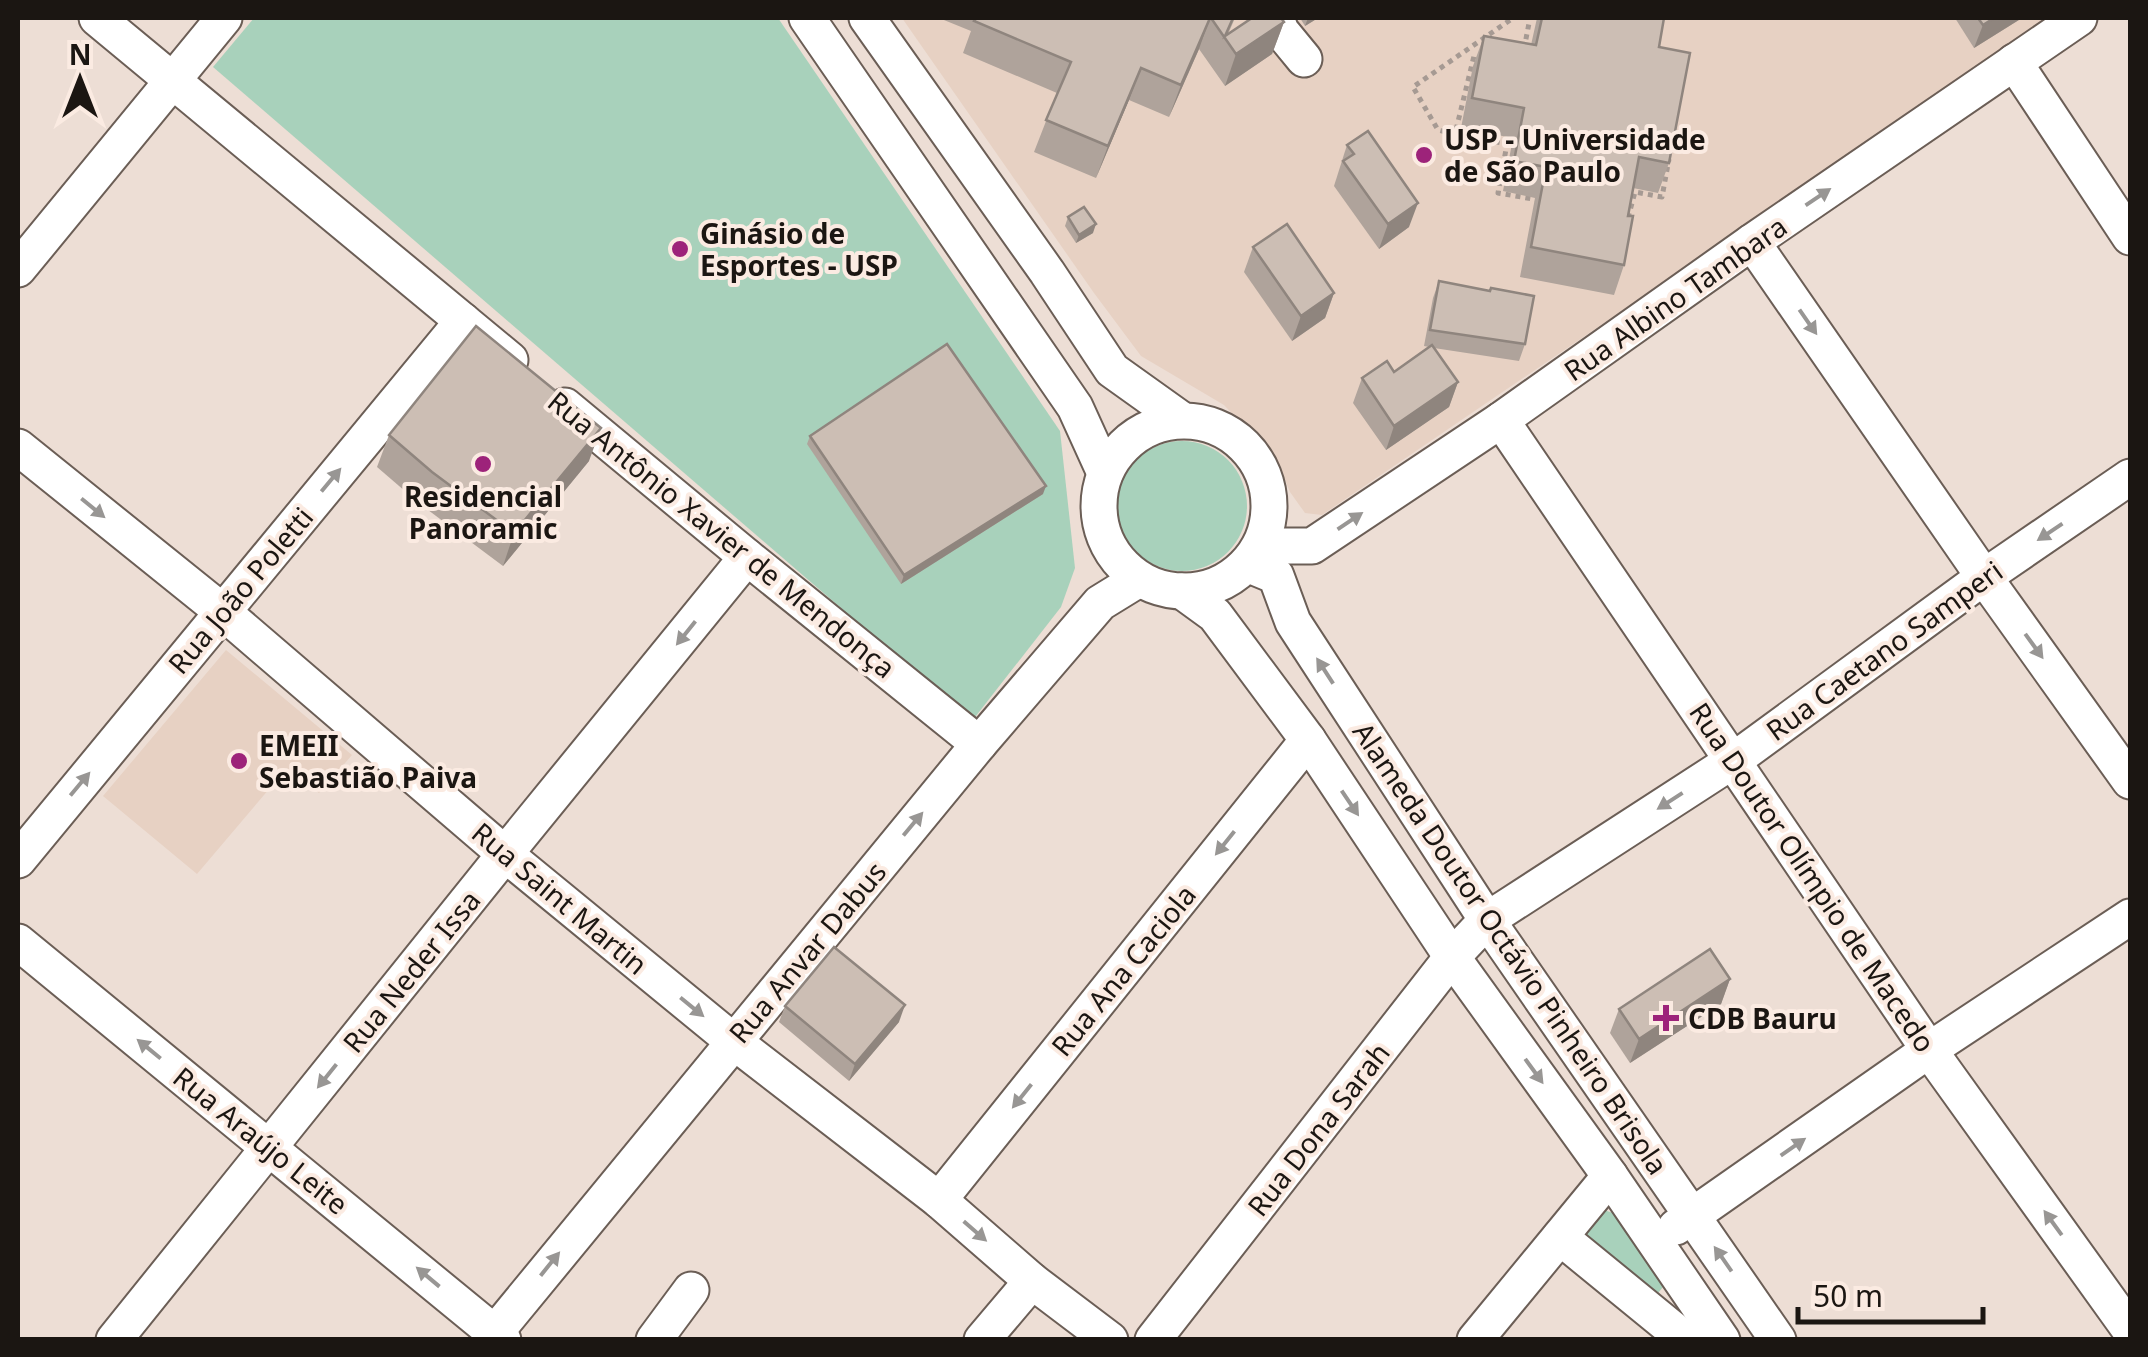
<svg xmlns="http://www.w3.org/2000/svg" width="2148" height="1357" font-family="'Noto Sans',sans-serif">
	<rect width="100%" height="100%" fill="#edded5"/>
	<g fill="#e7d1c3">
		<path d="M902 18H2052L1322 515 1305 513 1290 492 1277 461 1224 405 1141 356 1094 293Z"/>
		<path d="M226 650 352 755 319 793 287 768 197 874 103 796Z"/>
	</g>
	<g fill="#a8d1bb">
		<path d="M254 18H778L1060 431 1075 568 1061 607 972 721 213 67Z"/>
		<circle cx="1182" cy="506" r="65"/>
		<path d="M1601 1209 1616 1214 1663 1287 1658 1293 1586 1242 1588 1224Z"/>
	</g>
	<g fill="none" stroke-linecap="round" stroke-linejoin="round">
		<g stroke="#6b5e56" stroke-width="39">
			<g id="minor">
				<path d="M97 18 510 360"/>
				<path d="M807 18 1075 407 1105 473"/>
				<path d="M867 18 1047 272 1112 370 1182 420"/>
				<path d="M1276 18 1281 31 1304 59"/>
				<path d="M2014 62 2130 237"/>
				<path d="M1752 242 1984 577 2130 781"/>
				<path d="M18 269 224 18"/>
				<path d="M565 406 747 557 979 744"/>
				<path d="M1501 420 1929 1050 2130 1330"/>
				<circle cx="1184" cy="506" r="85"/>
				<path d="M18 447 223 612 505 854 733 1041 939 1200 1032 1281 1110 1340"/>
				<path d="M1260 546H1312L1501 420 1752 242 2079 18"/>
				<path d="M1247 564 1276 576 1293 622 1487 920 1778 1340"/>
				<path d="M1182 591 1215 615 1308 740 1452 957 1610 1176 1722 1340"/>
				<path d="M18 860 463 321"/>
				<path d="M18 942 503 1340"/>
				<path d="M939 1200 1308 740"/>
				<path d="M1676 1227 1929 1050 2130 917"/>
				<path d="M1560 1237 1686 1340"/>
				<path d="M114 1340 505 854 747 557"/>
				<path d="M489 1340 979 744 1100 603 1139 579"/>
				<path d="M654 1340 691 1290"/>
				<path d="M982 1340 1032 1281"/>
				<path d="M1153 1340 1452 957 1487 920 1734 760 1984 577 2130 477"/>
				<path d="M1475 1340 1610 1176"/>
			</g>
		</g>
		<g stroke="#a69a93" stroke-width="5" stroke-dasharray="5 5" stroke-linecap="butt">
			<path d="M1524 49 1530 18"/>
			<path d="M1483 58 1474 56 1455 134 1507 144 1498 193 1539 200"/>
			<path d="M1455 134 1438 130 1413 87 1513 18"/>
			<path d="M1628 218 1635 192 1662 197 1669 159"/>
		</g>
		<use href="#minor" stroke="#fff" stroke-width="35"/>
	</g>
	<g fill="#afa39b">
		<path d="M939 18H1235L1228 34 1284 22 1272 54 1225 86 1199 49 1169 117 1129 100 1096 178 1034 152 1057 93 963 53 971 31Z"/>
		<path d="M1300 18H1318L1305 26Z"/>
		<path d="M1537 18H1664L1659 47 1669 163 1658 193 1633 188 1628 216 1624 265 1614 295 1520 277 1535 198 1503 191 1513 138 1461 128 1473 66 1484 36 1531 45Z"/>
		<path d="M1955 18H2022L1974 48Z"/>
		<path d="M1347 145 1409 227 1379 249 1334 186Z"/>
		<path d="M1068 217 1093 233 1076 243 1065 226Z"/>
		<path d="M1253 247 1334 293 1325 318 1292 341 1244 272Z"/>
		<path d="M1439 281 1525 344 1519 361 1434 348 1458 382 1449 407 1386 450 1353 403 1362 378 1394 372 1429 347 1424 346 1433 298Z"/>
		<path d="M389 435 589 461 503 566 420 504 377 467Z"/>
		<path d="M810 436 1043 494 901 584 807 444Z"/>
		<path d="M1730 979 1721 1004 1630 1063 1610 1033 1619 1009Z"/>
		<path d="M785 1006 899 1022 849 1081 779 1022Z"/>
	</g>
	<g fill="#8f857e">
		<path d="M1210 18 1199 49 1169 117 1181 85Z"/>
		<path d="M1308 18H1318L1305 26Z"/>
		<path d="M1994 18H2022L1974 48 1983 25Z"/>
		<path d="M1284 22 1272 54 1225 86 1236 54Z"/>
		<path d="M1141 68 1129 100 1096 178 1108 146Z"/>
		<path d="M1418 203 1409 227 1379 249 1388 224Z"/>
		<path d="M1096 224 1093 233 1076 243 1079 235Z"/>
		<path d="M1334 293 1325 318 1292 341 1301 316Z"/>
		<path d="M1458 382 1449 407 1386 450 1394 426Z"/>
		<path d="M601 428 589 461 503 566 514 533Z"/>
		<path d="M1046 486 1043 494 901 584 904 575Z"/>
		<path d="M1730 979 1721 1004 1630 1063 1639 1039Z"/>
		<path d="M905 1005 899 1022 849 1081 855 1064Z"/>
	</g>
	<g fill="#ccbeb4" stroke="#8f857e" stroke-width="2.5">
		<path d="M976 18H1210L1181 85 1141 68 1108 146 1046 120 1071 62 974 21Z"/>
		<path d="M1211 18H1233L1225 36 1252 18H1281L1284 22 1236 54Z"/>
		<path d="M1542 18H1664L1659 47 1690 53 1669 163 1639 157 1628 216H1633L1624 265 1531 247 1546 167 1514 161 1524 108 1472 98 1484 36 1536 45Z"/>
		<path d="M1978 18H1994L1983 25Z"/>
		<path d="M1368 131 1418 203 1388 224 1343 161 1354 154 1347 145Z"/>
		<path d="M1084 207 1096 224 1079 235 1068 217Z"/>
		<path d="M1287 224 1334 293 1301 316 1253 247Z"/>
		<path d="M1439 281 1490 291 1491 288 1534 296 1525 344 1430 330Z"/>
		<path d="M476 326 601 428 514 533 432 472 389 435Z"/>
		<path d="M947 344 1046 486 904 575 810 436Z"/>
		<path d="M1432 345 1458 382 1394 426 1362 378 1387 361 1394 372Z"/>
		<path d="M834 947 905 1005 855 1064 785 1006Z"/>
		<path d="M1710 949 1730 979 1639 1039 1619 1009Z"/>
	</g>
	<defs><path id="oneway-solid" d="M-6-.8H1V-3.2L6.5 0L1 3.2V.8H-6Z" transform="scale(2.5)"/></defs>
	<g fill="#989694">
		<use href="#oneway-solid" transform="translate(1818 197) rotate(-34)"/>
		<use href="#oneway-solid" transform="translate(1808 322) rotate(55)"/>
		<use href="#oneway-solid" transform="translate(331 480) rotate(-50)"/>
		<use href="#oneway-solid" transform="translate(93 508) rotate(39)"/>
		<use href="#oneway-solid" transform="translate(1350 521) rotate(-34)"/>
		<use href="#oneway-solid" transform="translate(2050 532) rotate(146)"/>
		<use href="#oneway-solid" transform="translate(686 633) rotate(129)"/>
		<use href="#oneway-solid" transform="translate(2034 646) rotate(54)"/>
		<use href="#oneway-solid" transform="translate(1325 671) rotate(-123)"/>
		<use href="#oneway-solid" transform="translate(80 784) rotate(-50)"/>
		<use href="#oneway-solid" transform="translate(1670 801) rotate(147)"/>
		<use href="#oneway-solid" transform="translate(1350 803) rotate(56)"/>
		<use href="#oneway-solid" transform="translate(913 824) rotate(-50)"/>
		<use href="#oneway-solid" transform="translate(1225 843) rotate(129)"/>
		<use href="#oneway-solid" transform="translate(692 1007) rotate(39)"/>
		<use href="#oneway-solid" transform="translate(149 1049) rotate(-141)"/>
		<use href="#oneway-solid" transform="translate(1534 1071) rotate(54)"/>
		<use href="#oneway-solid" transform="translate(327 1076) rotate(129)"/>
		<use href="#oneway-solid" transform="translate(1022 1096) rotate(129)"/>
		<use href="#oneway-solid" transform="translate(1793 1147) rotate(-35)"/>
		<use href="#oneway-solid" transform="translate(2053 1223) rotate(-126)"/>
		<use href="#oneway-solid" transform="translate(975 1231) rotate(41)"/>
		<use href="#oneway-solid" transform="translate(1723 1259) rotate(-125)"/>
		<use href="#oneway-solid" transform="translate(550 1264) rotate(-51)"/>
		<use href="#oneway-solid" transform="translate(428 1277) rotate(-140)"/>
	</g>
	<g fill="#9d237a" stroke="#fbebe2" stroke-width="4">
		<circle cx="1424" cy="155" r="10"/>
		<circle cx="680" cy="249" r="10"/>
		<circle cx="483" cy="464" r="10"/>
		<circle cx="239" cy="761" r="10"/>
		<path d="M1661 1003h10v10h10v10h-10v10h-10v-10h-10v-10h10z"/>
	</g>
	<g text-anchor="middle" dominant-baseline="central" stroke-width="8" stroke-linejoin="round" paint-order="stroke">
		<g font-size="28" font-weight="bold" fill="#1b1612" stroke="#fbebe2" text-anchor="start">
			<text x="1444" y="139">USP - Universidade<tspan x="1444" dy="32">de São Paulo</tspan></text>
			<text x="700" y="233">Ginásio de<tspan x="700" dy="32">Esportes - USP</tspan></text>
			<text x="483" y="496" text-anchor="middle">Residencial<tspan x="483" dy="32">Panoramic</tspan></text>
			<text x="259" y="745">EMEII<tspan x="259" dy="32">Sebastião Paiva</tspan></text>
			<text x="1688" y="1018">CDB Bauru</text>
		</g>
		<g font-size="28" fill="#1b1612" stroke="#fbebe2">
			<text transform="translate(1675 298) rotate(-35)">Rua Albino Tambara</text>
			<text transform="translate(722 534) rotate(39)">Rua Antônio Xavier de Mendonça</text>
			<text transform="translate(240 590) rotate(-50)">Rua João Poletti</text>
			<text transform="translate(1884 650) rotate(-36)">Rua Caetano Samperi</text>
			<text transform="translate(1813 877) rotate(56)">Rua Doutor Olímpio de Macedo</text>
			<text transform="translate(560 898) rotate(40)">Rua Saint Martin</text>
			<text transform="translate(1511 948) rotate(56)">Alameda Doutor Octávio Pinheiro Brisola</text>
			<text transform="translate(807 952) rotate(-50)">Rua Anvar Dabus</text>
			<text transform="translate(1123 970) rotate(-51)">Rua Ana Caciola</text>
			<text transform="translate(411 971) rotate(-51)">Rua Neder Issa</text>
			<text transform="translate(1318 1129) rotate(-52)">Rua Dona Sarah</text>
			<text transform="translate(261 1140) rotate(39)">Rua Araújo Leite</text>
		</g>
	</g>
	<rect width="2148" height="1357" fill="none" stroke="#1b1612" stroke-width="40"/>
	<g transform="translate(80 80)" stroke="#fbebe2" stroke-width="8" paint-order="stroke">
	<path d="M0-8L18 38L0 25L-18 38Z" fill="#1b1612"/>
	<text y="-15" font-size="28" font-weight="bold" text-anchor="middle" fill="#1b1612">N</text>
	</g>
	<path d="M1798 1307v15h185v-15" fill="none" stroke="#1b1612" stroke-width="5"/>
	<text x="1813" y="1307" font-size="30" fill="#1b1612" stroke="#fbebe2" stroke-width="8" paint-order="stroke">50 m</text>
</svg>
